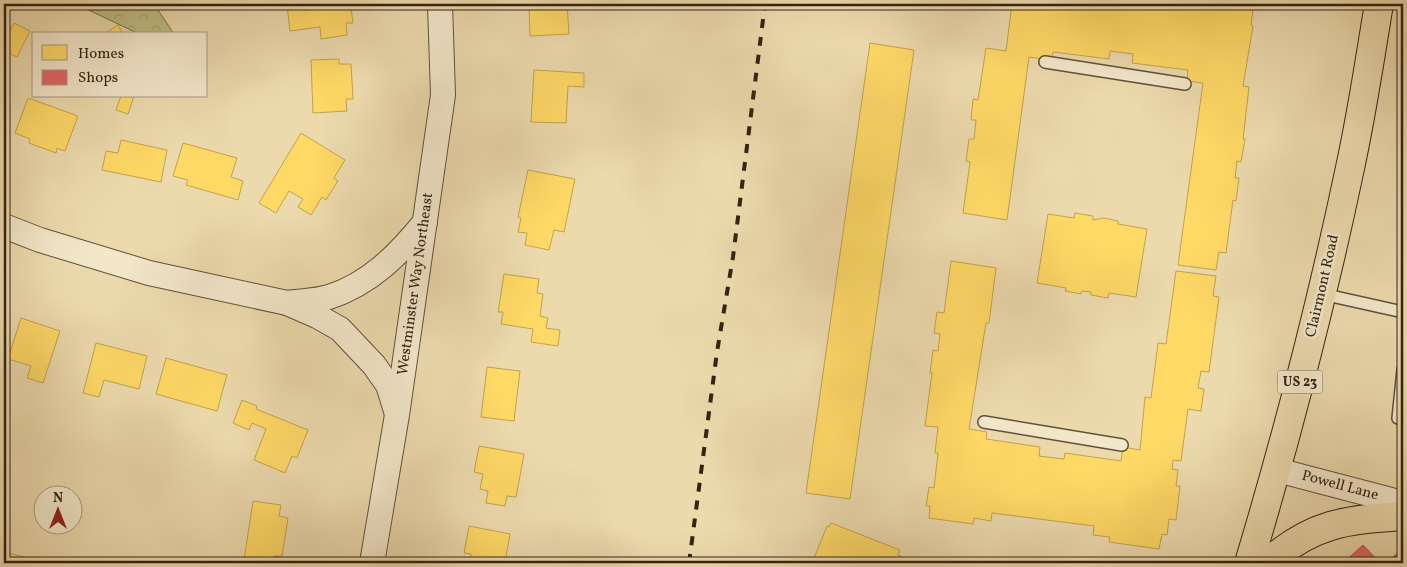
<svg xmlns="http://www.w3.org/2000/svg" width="1407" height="567" font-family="Vollkorn,serif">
	<defs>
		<pattern id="park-crowns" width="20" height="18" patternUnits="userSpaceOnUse" patternTransform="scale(1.25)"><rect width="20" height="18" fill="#bfbd85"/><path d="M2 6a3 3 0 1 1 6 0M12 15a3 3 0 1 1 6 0" fill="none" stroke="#a5a272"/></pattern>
	</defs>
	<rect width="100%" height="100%" fill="#ecdaad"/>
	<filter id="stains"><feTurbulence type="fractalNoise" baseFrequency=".004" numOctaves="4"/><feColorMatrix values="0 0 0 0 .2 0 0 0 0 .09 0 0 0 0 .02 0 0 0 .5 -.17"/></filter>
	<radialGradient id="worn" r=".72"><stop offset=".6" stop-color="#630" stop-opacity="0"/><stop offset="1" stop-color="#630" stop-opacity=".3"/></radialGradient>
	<path fill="url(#park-crowns)" stroke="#78704c" d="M76 4H154L174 34H139Z"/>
	<g fill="#ffd966" stroke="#c2a24d">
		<path d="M303 4 304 10 312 9 311 4H354V8H351L353 23H346L347 35 321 39 320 27 290 31 287 6Z"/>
		<path d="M529 4H567L569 34 530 36Z"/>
		<path d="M867 4H903V9Z"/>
		<path d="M1012 4H1251L1250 10H1253L1251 25 1253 26 1243 86 1249 87 1243 139H1245L1241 162 1237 161 1235 178H1239L1236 201 1233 200 1226 253 1219 252 1216 270 1178 265 1203 83 1187 81 1188 70 1132 63 1133 54 1110 51 1109 59 1053 52 1052 60 1029 57 1007 220 963 213 970 162 966 161 969 139H974L976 120H971L973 99 978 100 986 48 1006 51Z"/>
		<path d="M14 23 30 31 17 57 4 51V43Z"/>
		<path d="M118 25 123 34H104Z"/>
		<path d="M870 43 914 50 850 499 806 493Z"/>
		<path d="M339 59V64H351L353 99H346L347 111 313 113 311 60Z"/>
		<path d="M534 70 584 73V87L568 86 566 123 531 122Z"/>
		<path d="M121 96H134L128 114 116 110Z"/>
		<path d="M28 98 78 116 65 151 57 148 56 153 29 143 30 139 15 133Z"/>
		<path d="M301 133 345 160 334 178 338 181 326 200 322 197 311 215 298 207 303 199 289 191 276 213 259 203Z"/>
		<path d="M121 140 167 150 161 182 102 170 106 151 118 153Z"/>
		<path d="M183 143 237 158 231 177 243 181 238 200 186 185 188 180 173 176Z"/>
		<path d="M528 170 575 179 564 232 554 230 549 250 525 245 527 233 518 232 521 218 518 217Z"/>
		<path d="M1075 213 1093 216V220L1104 218 1118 221V224L1147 229 1136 297 1109 293 1108 298 1091 295V292L1082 291 1081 294 1065 291 1066 288 1037 283 1048 214 1074 218Z"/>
		<path d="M951 261 996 268 989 323H986L969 429 987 432 986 439 1040 447 1039 456 1064 459 1065 453 1121 461 1123 447 1140 450 1145 397 1151 398 1158 343 1166 344 1176 271 1216 276 1213 296 1219 297 1209 372 1201 371 1198 388 1204 389 1201 411 1188 409 1181 461 1173 460 1172 469 1178 470 1176 486H1180L1176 520 1169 519 1167 535 1162 534 1159 549 1109 542 1110 537 1093 535 1094 526 992 513 991 521 974 518 973 524 929 518 930 506H926L929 487 934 488 938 453H935L938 427 925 426 932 373H930L933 350 938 351 940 334 934 333 937 312 944 313Z"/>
		<path d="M504 274 539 279 537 293 543 294 540 316 548 318 546 328 560 330 558 346 531 342 533 329 501 324 503 312H498Z"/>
		<path d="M21 318 60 331 43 383 27 378 31 366 8 359Z"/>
		<path d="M96 343 147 356 139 389 104 380 99 397 83 393Z"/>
		<path d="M166 358 227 375 217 411 156 394Z"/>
		<path d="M487 367 520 371 514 421 481 417Z"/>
		<path d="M242 400 257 406 256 409 308 430 297 458 292 456 285 473 254 460 266 429 252 423 249 430 233 423Z"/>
		<path d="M479 446 524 454 516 497 507 496 505 506 486 503 488 491 480 489 483 474 474 472Z"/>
		<path d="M253 501 281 505 279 516 288 518 282 556H274L273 563 244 560Z"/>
		<path d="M831 523 900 550 898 555 901 556 898 563H812L827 526 829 527Z"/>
		<path d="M469 526 510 534 505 563H469L471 554 464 553Z"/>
		<path d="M4 552 32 559 31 563H4Z"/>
	</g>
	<g fill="#e06666" stroke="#ac524d">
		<path d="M1363 545 1380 563H1343Z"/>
		<path d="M1399 552 1403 557V563H1386Z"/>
	</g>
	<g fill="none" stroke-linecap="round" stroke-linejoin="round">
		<g stroke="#60513a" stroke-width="14">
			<g id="service">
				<path d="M1045 62 1185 84"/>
				<path d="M1322 294 1403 312"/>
				<path d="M1403 370 1398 418 1403 420"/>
				<path d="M984 422 1122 445"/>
			</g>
		</g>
		<g stroke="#60513a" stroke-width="26">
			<g id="minor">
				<path d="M4 226 40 240 149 273 287 303 317 316 340 329 374 365 388 385 396 411"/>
				<path d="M287 303C301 301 316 301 329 297 370 284 399 254 425 222"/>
				<path d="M1277 470 1403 503"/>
				<path d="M372 563 397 415 443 95 440 4"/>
			</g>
		</g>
		<g stroke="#322313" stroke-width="30">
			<g id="primary">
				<path d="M1249 563C1288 433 1322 301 1350 168 1362 113 1370 58 1379 4"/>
				<path d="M1267 563C1313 523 1345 520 1403 516"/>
			</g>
		</g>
		<use href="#service" stroke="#f3e7ca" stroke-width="11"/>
		<use href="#minor" stroke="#f3e7ca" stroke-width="24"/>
		<use href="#primary" stroke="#ecdaad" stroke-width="28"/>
		<path stroke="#322313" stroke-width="4" stroke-dasharray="9 9" stroke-linecap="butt" d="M689 563 717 352 733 257 765 4"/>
	</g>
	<g text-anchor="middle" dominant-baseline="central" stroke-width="5" stroke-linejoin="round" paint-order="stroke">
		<rect fill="#f3e7ca" stroke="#6c5e4a" stroke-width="1" x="1277.5" y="370.5" width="45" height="23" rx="4"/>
		<g font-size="14" font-weight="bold" fill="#322313">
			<text x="1300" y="382">US 23</text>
		</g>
		<g font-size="15" fill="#322313" stroke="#f3e7ca">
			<text transform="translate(416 284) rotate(-82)">Westminster Way Northeast</text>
			<text transform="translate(1323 286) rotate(-77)">Clairmont Road</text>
			<text transform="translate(1340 486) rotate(15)">Powell Lane</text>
		</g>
	</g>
	<rect width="1407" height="567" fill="none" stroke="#ecdaad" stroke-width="20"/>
	<rect x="5" y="5" width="1397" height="557" fill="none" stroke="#322313" stroke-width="2.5"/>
	<rect x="10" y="10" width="1387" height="547" fill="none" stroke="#322313"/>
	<rect x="32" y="32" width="175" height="65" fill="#f3e7ca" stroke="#a69981"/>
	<rect x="42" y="45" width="25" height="15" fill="#ffd966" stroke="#a69981"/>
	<text x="78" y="58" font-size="15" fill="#322313">Homes</text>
	<rect x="42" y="70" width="25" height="15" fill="#e06666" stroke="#a69981"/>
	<text x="78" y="82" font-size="15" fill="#322313">Shops</text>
	<g transform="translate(58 510)"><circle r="24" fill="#f3e7ca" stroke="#a69981"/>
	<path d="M0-4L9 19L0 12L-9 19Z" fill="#8f2418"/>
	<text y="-8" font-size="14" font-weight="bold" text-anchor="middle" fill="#322313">N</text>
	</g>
	<rect width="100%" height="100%" filter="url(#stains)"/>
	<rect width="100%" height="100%" fill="url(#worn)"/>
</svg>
